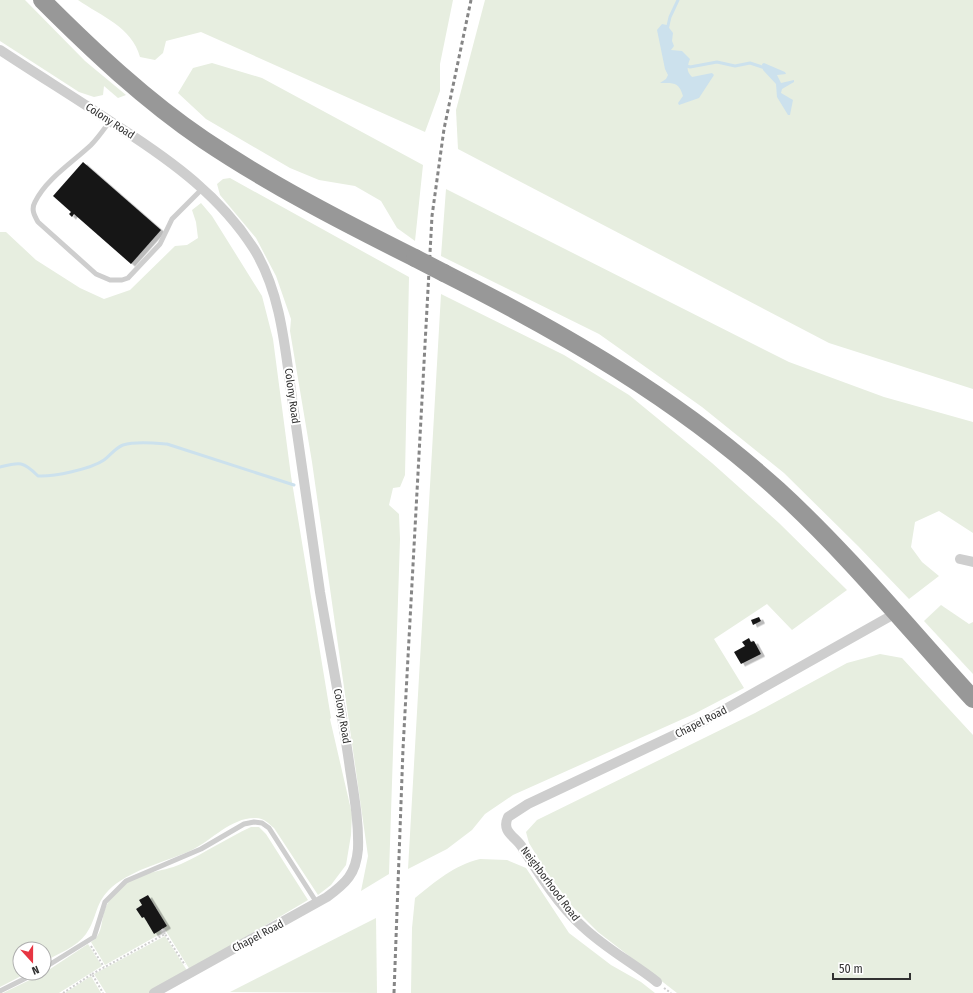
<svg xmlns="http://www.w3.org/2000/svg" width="973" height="993" font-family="'Fira Sans Condensed',sans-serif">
	<defs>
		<filter id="shadow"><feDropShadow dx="4" dy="2.5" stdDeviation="0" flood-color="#0004"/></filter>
	</defs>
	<rect width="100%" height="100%" fill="#fff"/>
	<g fill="#e7eee0">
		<path d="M0 0H25L85 61 126 95 118 98 104 86 103 95 94 97 79 92 0 41Z"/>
		<path d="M78 0H453L440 64V91L425 132 201 32 166 41 163 53 155 60 140 57C132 27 101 16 78 0Z"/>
		<path d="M485 0H973V389L829 343 458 149 456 110Z"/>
		<path d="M212 63 262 78 423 165 415 241 397 228 381 201 355 186 319 180 290 168 206 119 178 93 193 68Z"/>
		<path d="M230 178 409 277 405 475 400 487 393 488 389 505 399 514 400 539 389 874 361 891 368 856 312 462 290 331 291 319 276 276 256 238 220 195 217 184 223 179Z"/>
		<path d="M446 189 789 362 884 397 973 422V533L939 511 915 522 911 547 922 562 939 576 909 599 858 546 784 473 702 407 599 334 441 256Z"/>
		<path d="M201 203 212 216 262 296 273 339 291 476 331 718 330 719 352 814 351 835 346 865 331 885 318 895 274 828C269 824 264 818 256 818 232 817 212 840 192 850 166 862 135 868 112 887 94 903 98 917 86 934 77 947 57 954 44 962V949H20V973H27L0 987V232H6L36 260 80 288 104 299 130 290 175 246 187 245 198 238 196 222 192 210Z"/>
		<path d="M441 294 564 355 629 395 712 463 779 523 847 590 792 630 767 604 714 639 744 688 694 714 513 795 485 814 472 830 447 849 408 869Z"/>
		<path d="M941 605 969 624 973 622V674L924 621Z"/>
		<path d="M880 654 902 658 973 735V993H677L598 932 572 906 546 871 529 843 526 832 537 820 755 713 847 663Z"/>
		<path d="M251 827H259L266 834 308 900 190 970 164 928 167 926 148 895 139 900 142 905 136 909 162 933 105 965 91 942C102 935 101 924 104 912 107 902 113 895 121 887 138 871 161 873 181 864 205 853 227 838 251 827Z"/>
		<path d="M480 859 507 860 526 868 569 933 611 965 641 982 655 993H411L412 928 415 898C435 882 454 865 480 859Z"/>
		<path d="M376 918 377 993 230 992Z"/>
		<path d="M165 936 188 972 150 993H106L94 974Z"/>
		<path d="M88 944 102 966 59 993H3L44 973Z"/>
		<path d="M91 976 101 993H65Z"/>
	</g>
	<g fill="#cce1ed">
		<path d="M662 24 667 25 673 33 672 41 674 46 671 50 682 51 690 59C687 67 686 71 692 77L712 73 714 75 699 98 679 105 678 103 683 96C679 81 672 83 660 83L666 79 668 75 665 69 657 30Z"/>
		<path d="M764 63 785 72 786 74 777 75 781 83 794 80V82L782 89 781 93 793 100 790 115H788L777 97 776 84 763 70 762 64Z"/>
	</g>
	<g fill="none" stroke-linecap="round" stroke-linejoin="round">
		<g stroke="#cce1ed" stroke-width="3">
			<path d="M667 30 670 17 678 0"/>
			<path d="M684 65 690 67 717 62 735 66 750 63 765 68"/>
			<path d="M0 467C20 462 23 461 38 476 53 477 91 469 104 460 111 455 115 448 123 445 136 441 154 443 167 444L294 485"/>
		</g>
	</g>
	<g fill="#181818" filter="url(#shadow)">
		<path d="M83 162 161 230 131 264 74 214 72 217 69 214 71 212 53 196Z"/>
		<path d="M759 617 761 621 753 625 751 620Z"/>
		<path d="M749 638 751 642 754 641 761 654 741 664 734 652 745 646 742 642Z"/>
		<path d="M148 895 167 926 154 934 144 917 142 918 136 909 142 905 139 900Z"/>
	</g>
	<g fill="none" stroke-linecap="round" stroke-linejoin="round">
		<g stroke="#cecece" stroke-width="2" stroke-dasharray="2 2" stroke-linecap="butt">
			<path d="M162 929 165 934"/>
			<path d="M91 946 104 967"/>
			<path d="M92 974 165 934 185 965"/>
			<path d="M664 988 671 993"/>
			<path d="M63 993 92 974 103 993"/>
		</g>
		<g stroke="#cecece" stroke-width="5">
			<path d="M110 121C104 129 98 138 91 145 73 162 46 179 35 202 31 209 34 215 38 222L96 274 110 280H122L128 278 160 244 172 219 203 188"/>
			<path d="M44 968 94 937 105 902 126 881 201 849 244 824 254 822 262 823 269 828 317 903"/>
			<path d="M0 991 36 973"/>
		</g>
		<g stroke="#cecece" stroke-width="10">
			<path d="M0 50C41 77 82 102 122 129 173 162 221 197 254 249 281 293 285 348 292 398 302 463 310 527 320 592 330 651 342 710 350 769 354 795 359 822 358 849 356 874 346 883 327 897L154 993"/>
			<path d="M960 559 973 562"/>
			<path d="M657 982C633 963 605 948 583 927 558 905 539 874 522 847 515 836 501 832 508 817L528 804 704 721 896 613"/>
		</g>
		<g stroke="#989898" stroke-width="18">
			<path d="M42 0C92 50 145 100 204 140 271 185 343 222 415 258"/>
			<path d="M444 273C563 333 678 399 778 490 848 554 909 629 973 699"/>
		</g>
		<path stroke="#868686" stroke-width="3" stroke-dasharray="4 3" stroke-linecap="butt" d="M394 993 403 749 432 216 444 129 471 0"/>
		<path stroke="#989898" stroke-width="18" d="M415 258 444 273"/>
	</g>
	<g text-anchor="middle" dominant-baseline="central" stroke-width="4" stroke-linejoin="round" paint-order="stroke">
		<g font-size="11" fill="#313131" stroke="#fff">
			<text transform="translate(110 121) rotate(33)">Colony Road</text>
			<text transform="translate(292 396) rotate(82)">Colony Road</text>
			<text transform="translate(342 716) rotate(80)">Colony Road</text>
			<text transform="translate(701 722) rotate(-27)">Chapel Road</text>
			<text transform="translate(550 884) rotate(53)">Neighborhood Road</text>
			<text transform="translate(258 936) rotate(-28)">Chapel Road</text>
		</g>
	</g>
	<g transform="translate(32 961) rotate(159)"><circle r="19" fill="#ffffff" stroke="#adadad"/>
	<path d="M0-3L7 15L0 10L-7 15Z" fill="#e73542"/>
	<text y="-6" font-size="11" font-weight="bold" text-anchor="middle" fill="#313131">N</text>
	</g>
	<path d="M833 973v6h77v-6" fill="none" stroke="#313131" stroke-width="2"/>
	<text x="839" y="973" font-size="12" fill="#313131" stroke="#ffffff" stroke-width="3" paint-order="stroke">50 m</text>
</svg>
